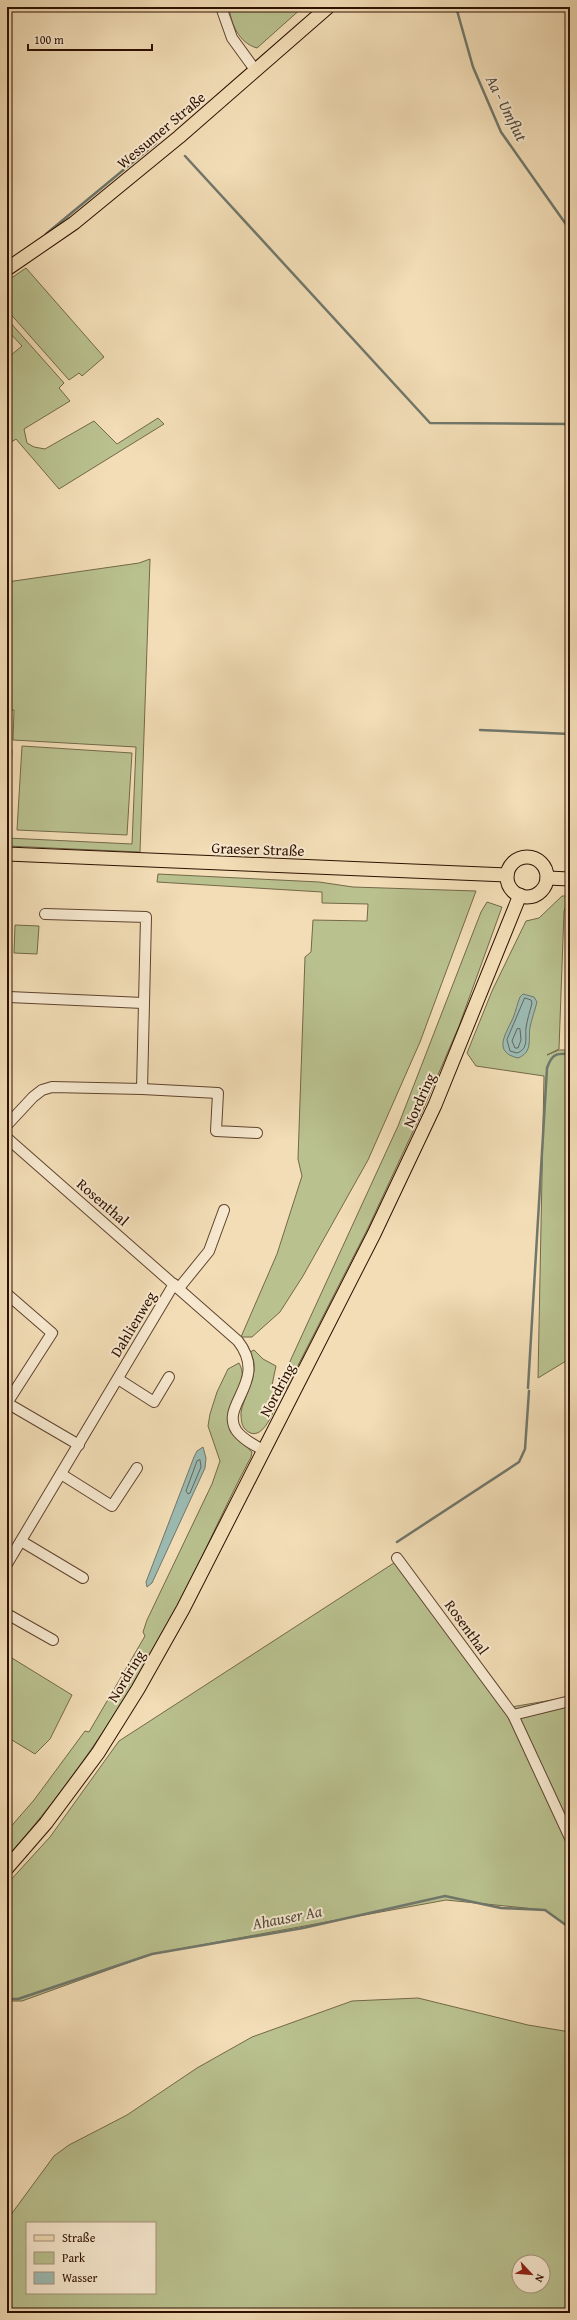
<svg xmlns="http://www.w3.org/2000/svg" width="577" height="2320" font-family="'Gentium Book Plus',serif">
	<rect width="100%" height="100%" fill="#f2ddb6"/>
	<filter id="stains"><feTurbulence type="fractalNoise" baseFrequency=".005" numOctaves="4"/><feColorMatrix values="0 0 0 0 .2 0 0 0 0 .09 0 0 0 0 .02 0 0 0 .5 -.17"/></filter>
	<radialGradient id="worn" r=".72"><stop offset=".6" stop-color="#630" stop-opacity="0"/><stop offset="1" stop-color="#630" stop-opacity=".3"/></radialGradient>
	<g fill="#b9c18f" stroke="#746848" fill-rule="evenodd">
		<path d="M229 7H303L257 48C239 43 231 24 229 7Z"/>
		<path d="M26 268 104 357 82 376 79 373 69 380 7 310V281Z"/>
		<path d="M8 320 64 383 59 388 70 401 24 429 27 443 34 447 45 449 94 421 117 444 158 418 164 424 59 489 16 439 7 445V353L10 356 22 346 7 330Z"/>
		<path d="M150 559 140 852 7 846V838L132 844 136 747 13 740 14 710H7V582L139 563Z"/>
		<path d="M22 746 132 753 127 835 17 830Z"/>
		<path d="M7 750H12L9 829H7Z"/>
		<path d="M158 874 319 882 353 887 476 891 420 1042 368 1160 303 1276 280 1312 252 1337H241L277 1254 302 1176 298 1159 305 957 311 952 313 920 367 921 368 904 322 903V892L157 882Z"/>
		<path d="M562 896H570V902L567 904 564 911 559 1049 547 1055 559 1050H570V1356L566 1361 538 1378 544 1076 476 1066 467 1053 492 991 526 921 539 918Z"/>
		<path d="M487 902 502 907 459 1026 423 1110 368 1228 286 1389 281 1381 398 1126 481 912Z"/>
		<path d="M15 925 39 926 37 954 14 953Z"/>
		<path d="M254 1350 263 1359 276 1366 272 1385 280 1396C275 1408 262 1447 245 1429 241 1425 241 1417 241 1412 244 1397 253 1385 254 1370 255 1363 253 1358 250 1352Z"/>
		<path d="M239 1363C249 1380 234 1404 228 1420 230 1437 241 1441 252 1452L251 1457C221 1513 197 1571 167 1626 122 1708 69 1787 7 1857V1831L34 1800 85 1731 89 1732 145 1636 143 1632 147 1620 212 1484 220 1461 208 1426 210 1414 217 1392 228 1369Z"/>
		<path d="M397 1561 511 1707 570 1697V1928L545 1910 446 1900 152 1954 22 2001H7V1884L50 1837 119 1741Z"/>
		<path d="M7 1655 72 1695 50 1739 35 1754 7 1737Z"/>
		<path d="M418 1998 528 2025 570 2032V2313H7V2220L54 2156 69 2145 127 2115 197 2068 252 2037 352 2001ZM27 2223H155V2293H27ZM519 2262H543V2286H519Z"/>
	</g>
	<g fill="#9cbbb3" stroke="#70776b">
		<path d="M523 994 534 997 537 1002C535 1010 532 1018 530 1027 528 1040 533 1052 518 1058 492 1052 506 1034 513 1018 516 1011 517 1004 520 997Z"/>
		<path d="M203 1447 206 1458 205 1468 152 1583 147 1587 146 1582 194 1457 197 1451Z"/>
	</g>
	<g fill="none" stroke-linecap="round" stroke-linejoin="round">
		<g stroke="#65665a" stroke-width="1">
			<path d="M525 998 531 1000 532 1003C530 1011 527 1020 526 1028 525 1037 529 1049 517 1053L510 1051 507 1040Z"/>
			<path d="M520 1029 521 1040 518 1048H515L512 1041 517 1029Z"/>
			<path d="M200 1460 201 1467 190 1493 188 1494 186 1491 197 1461Z"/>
		</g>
		<g stroke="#70776b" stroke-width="2.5">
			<path d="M456 7 473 67 501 132 570 230"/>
			<path d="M185 156 430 423 570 424"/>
			<path d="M46 234 156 143"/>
			<path d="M480 730 570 734"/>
			<path d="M528 1388 547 1068C552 1054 556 1053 570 1054"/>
			<path d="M397 1542 519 1462 525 1449 529 1391"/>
			<path d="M7 1999H18L152 1954 303 1928 445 1896 501 1908 545 1910 570 1928"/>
		</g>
		<g stroke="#5f432e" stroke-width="12">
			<g id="minor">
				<path d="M221 7 232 38 256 71"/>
				<path d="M9 997 143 1003"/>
				<path d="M142 1089 218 1093 216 1131 257 1133"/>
				<path d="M7 1125 33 1097 42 1090 52 1087 142 1089 146 917 45 914"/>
				<path d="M7 1138 238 1341C269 1381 220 1404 236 1430 242 1439 254 1445 263 1450"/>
				<path d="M179 1288 209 1251 224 1210"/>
				<path d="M7 1294 52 1333 7 1403"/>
				<path d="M118 1379 154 1402 169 1377"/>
				<path d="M7 1403 79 1445"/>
				<path d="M61 1474 112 1506 137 1468"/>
				<path d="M21 1541 83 1578"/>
				<path d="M397 1558 513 1715 570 1838"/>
				<path d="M7 1564 174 1284"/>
				<path d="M7 1614 53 1640"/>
				<path d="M513 1715 570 1701"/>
			</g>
		</g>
		<g stroke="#2e1000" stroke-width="15">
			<g id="major">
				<path d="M7 269 74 223 179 137 328 7"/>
				<path d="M7 854 507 875"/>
				<circle cx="527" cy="877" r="20"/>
				<path d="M547 878 570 879"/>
				<path d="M7 1868 46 1823 98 1753 138 1689 183 1609 374 1234 435 1105 520 895"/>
			</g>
		</g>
		<use href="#minor" stroke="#f7e9d0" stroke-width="10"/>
		<use href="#major" stroke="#f2ddb6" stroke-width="13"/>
	</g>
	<g text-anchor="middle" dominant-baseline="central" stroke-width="4" stroke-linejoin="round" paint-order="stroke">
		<g font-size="15" fill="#2e1000" stroke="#f7e9d0">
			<text transform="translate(161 130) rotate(-40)">Wessumer Straße</text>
			<text transform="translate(258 849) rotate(2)">Graeser Straße</text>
			<text transform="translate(419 1100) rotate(-66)">Nordring</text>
			<text transform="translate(103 1202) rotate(41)">Rosenthal</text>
			<text transform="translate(133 1324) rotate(-59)">Dahlienweg</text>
			<text transform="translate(277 1390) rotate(-62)">Nordring</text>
			<text transform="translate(467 1627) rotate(54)">Rosenthal</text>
			<text transform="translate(126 1676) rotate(-59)">Nordring</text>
		</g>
		<g font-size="16" font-style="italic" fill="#544c3f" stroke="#f7e9d0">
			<text transform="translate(507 108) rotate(63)">Aa - Umflut</text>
			<text transform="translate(287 1917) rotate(-11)">Ahauser Aa</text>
		</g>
	</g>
	<rect width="577" height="2320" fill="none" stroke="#f2ddb6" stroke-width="24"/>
	<rect x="8" y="8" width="561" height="2304" fill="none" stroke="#2e1000" stroke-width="2"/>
	<rect x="12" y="12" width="553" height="2296" fill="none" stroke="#2e1000"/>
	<rect x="26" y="2222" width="130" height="72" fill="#f7e9d0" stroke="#a7927d"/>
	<rect x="34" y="2235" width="20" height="6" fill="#f2ddb6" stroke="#a7927d"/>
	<text x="62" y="2242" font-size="12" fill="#2e1000">Straße</text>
	<rect x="34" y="2252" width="20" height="12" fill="#b9c18f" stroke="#a7927d"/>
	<text x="62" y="2262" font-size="12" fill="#2e1000">Park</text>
	<rect x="34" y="2272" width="20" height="12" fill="#9cbbb3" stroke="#a7927d"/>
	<text x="62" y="2282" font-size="12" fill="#2e1000">Wasser</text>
	<g transform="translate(531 2274) rotate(116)"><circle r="19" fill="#f7e9d0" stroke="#a7927d"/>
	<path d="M0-3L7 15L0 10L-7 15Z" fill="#8f2418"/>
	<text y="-6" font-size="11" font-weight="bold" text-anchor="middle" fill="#2e1000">N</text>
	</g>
	<path d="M28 44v6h124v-6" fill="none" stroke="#2e1000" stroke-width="2"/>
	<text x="34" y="44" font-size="12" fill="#2e1000" stroke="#f7e9d0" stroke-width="3" paint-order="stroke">100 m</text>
	<rect width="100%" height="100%" filter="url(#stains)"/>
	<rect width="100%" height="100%" fill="url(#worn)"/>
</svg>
